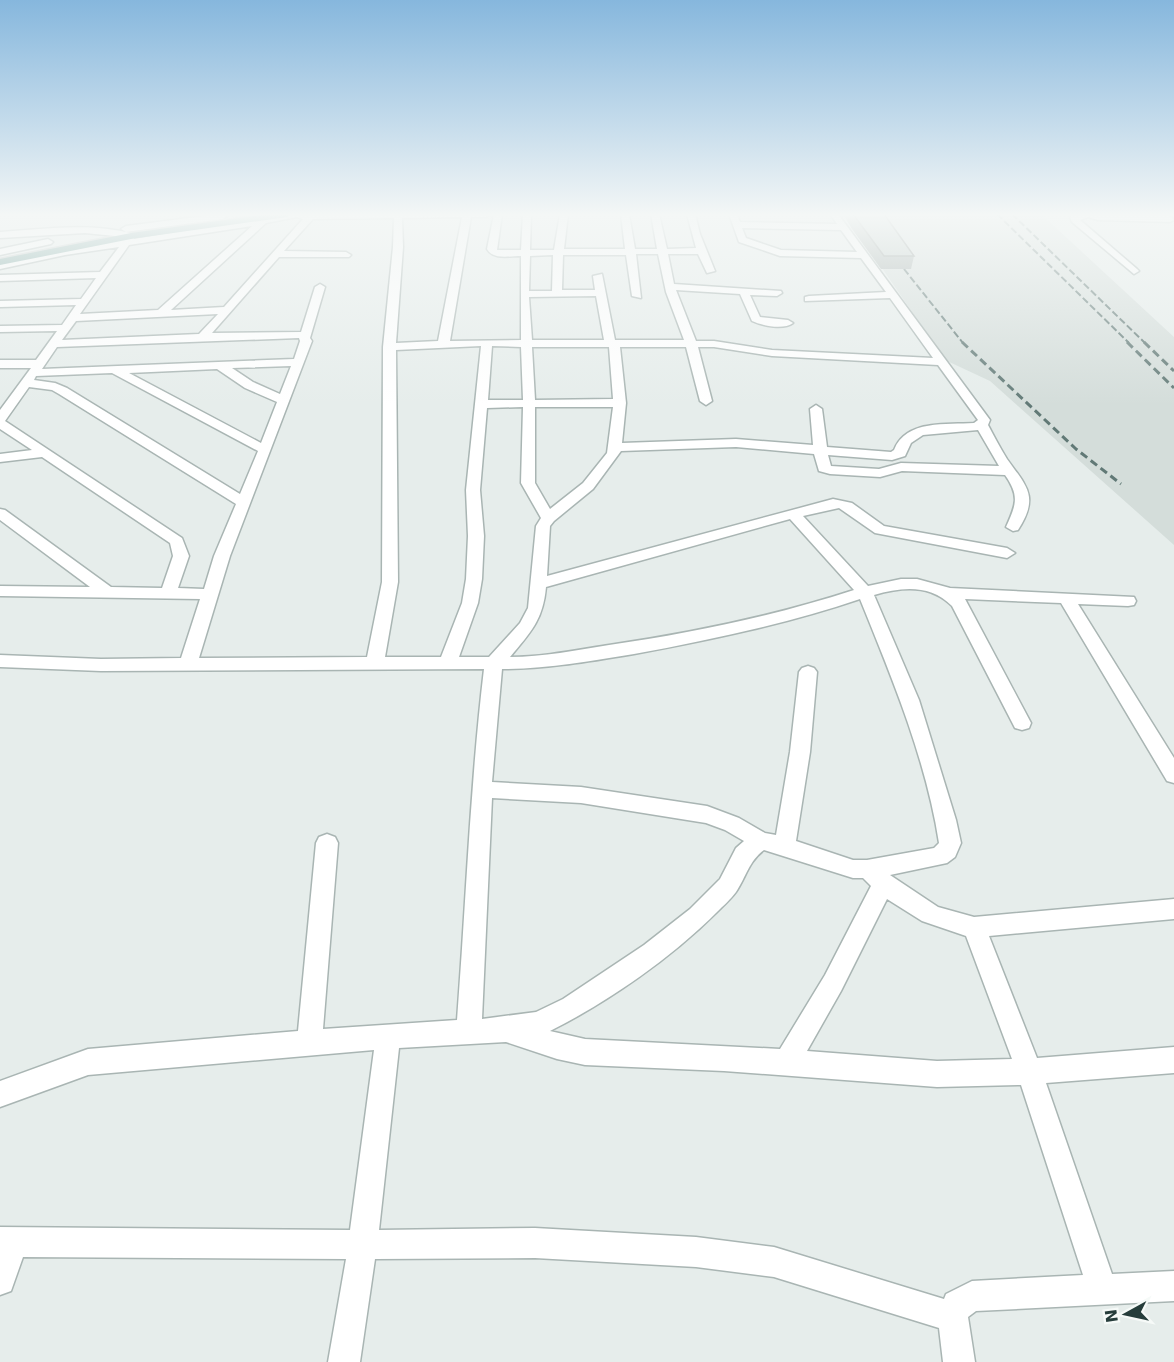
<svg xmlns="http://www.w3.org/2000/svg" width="1174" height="1362" font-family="'DejaVu Sans',sans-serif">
	<rect width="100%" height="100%" fill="#e6edeb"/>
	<path fill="#d4ddda" d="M845 214H1041L1174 337V545L990 381 945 360Z"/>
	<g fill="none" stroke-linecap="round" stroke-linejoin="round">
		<g stroke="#a9b5b3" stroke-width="3">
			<g id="minor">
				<path d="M220 214 227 216 223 219 126 232 121 229 126 226Z"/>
				<path d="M287 214H490L486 217H471L450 341 521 340V256C509 256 493 260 487 249L494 214H502L497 250H521L523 214H531L530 250H554L560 214H568L564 249H625L621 214H629L635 249H657L651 214H659L667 249 696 248 687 214H695L700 234 715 271 707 273 698 254H668L674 284 781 291 782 293 777 296 750 295 760 317 788 320 793 323C784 330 763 326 752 321L740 294 676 290 696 341H714L772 350 933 358 890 298 805 301V297L809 296 886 292 861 258 780 256 739 242 729 214H737L740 222 837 224 830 214H838L990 420 988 425C994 436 1000 448 1007 459 1026 486 1040 496 1018 530L1013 531 1006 527C1016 505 1020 496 1005 475L902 471 880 477 830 474 819 471 814 454 736 447 621 451 593 489 554 521 550 526 547 576 833 499 852 503 884 526 1007 548 1015 553 1007 558 875 533 839 508 803 516 868 586 901 579H917L950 588 1134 597 1136 601 1134 605 1128 606 1078 604 1174 758V783L1167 781 1061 603 965 599 1031 723 1029 728 1022 730 1015 728 952 606C930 584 902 587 874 595L919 700 956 820 961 843 955 857 947 863 890 875 938 907 974 917 1174 899V919L989 936 1037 1058 1174 1047V1073L1046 1083 1112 1274 1174 1271V1301L976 1311 968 1317 975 1362H943L939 1328 774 1277 696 1267 535 1258 375 1259 360 1362H328L346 1259 23 1257 11 1291 0 1295V1227L350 1230 374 1050 88 1075 0 1107V1081L88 1049 298 1031 316 843 319 837 327 834 335 837 338 843 323 1029 457 1020C466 903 470 786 484 669L101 671 0 667V655L101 659 181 658 200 599 0 596V586L90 587 0 520V509L5 510 111 587 162 588 173 556 170 543 42 457 0 462V454L32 450 0 429V410L31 368H0V360H36L57 331 0 332V326L62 325 76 305 0 307V301L81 299 96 278 0 281V275L100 272 119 247 65 255 0 269V263L65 249 123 240 125 237 85 233 0 238V232C45 229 90 222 134 234V239ZM297 217 303 219 224 307 171 310 266 223ZM462 217 438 341 396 343 403 247 402 218ZM394 218 393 247 383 347 382 582 367 657 199 658 230 556 312 341 310 338 325 287 320 284 315 287 301 332 212 333 279 257H349L351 255 346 252 284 251 313 219ZM252 226 158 310 80 314 129 245ZM742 228 841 230 857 252 781 250 746 238ZM636 254H658L666 292 684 340H615L602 274 593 276 595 290H562L563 255H626L632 296 641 298ZM553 255 552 291H529L530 256ZM596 296 604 340H532L529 297ZM218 314 199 334 62 340 76 321ZM299 338 300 341 294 359 42 369 57 347ZM481 346 466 490 468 536 466 579 462 603 441 657H385L398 582 396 350ZM492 346 521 347 523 400H488ZM532 347H609L613 399 535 400ZM620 347H686L700 401 706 405 712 401 698 347H714L772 356 938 365 978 420 974 423C947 425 906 419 894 450L891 452 827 447 822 409 816 405 810 409 813 445 736 439 622 443 626 403ZM291 366 280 394 253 382 232 368ZM217 369 245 388 277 402 261 443 129 373ZM112 373 258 451 240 494 67 388 55 383 34 380 36 376ZM29 387 52 390 59 394 236 504 214 556 204 589 178 588 189 556 182 538 5 421ZM523 407 521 483 541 518 536 526 528 608 520 623 489 657H459L478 603 482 579 484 536 480 490 487 408ZM535 407H613L607 453 583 483 550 509 535 483ZM978 430 999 466 901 463 879 469 831 466 828 455 892 460 905 456 911 443 923 435ZM790 519 854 590C774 616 692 633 609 645 577 650 543 657 510 657 531 632 543 620 546 587ZM860 599C892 678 926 759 939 843L934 848 867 860H853L796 841 810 752 817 672 814 668 808 666 802 668 799 672 790 752 776 835 765 833 739 818 707 806 581 787 492 782 502 669C546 669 591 661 634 654 710 640 786 624 860 599ZM492 798 581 803 706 823 725 830 744 841 736 848 720 879 690 909 644 945 563 999 536 1012 482 1019ZM764 850 853 878H863L871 886 825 975 780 1049 585 1039 550 1031C608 1002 671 958 717 912 723 906 731 899 736 892 746 877 749 861 764 850ZM887 899 922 921 966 936 1012 1059 937 1061 807 1051 841 991ZM506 1042 557 1059 585 1065 724 1071 937 1087 1021 1085 1083 1275 972 1281 946 1294 944 1299 774 1247 696 1237 535 1228 379 1230 399 1048Z"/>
				<path d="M1074 214 1170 216 1174 220 1170 222 1098 220 1088 217 1080 220 1137 269 1139 271 1134 274 1072 222 1070 217Z"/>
				<path d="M48 239 53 242 51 244 0 255V249Z"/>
			</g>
		</g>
		<g stroke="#c2c9c8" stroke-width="3">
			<path id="major" d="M269 214H291L287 217 131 239 0 265V259L131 233Z"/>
		</g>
		<use href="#minor" fill="#fff" fill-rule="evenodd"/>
		<use href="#major" fill="#6f9e99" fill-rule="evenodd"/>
		<g stroke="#617976" stroke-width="2" stroke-dasharray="7 3" stroke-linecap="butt">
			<path d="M997 214 1129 343"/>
			<path d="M1012 214 1145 343"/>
			<path d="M904 269 963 343"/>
		</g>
		<g stroke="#617976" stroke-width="3" stroke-dasharray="8 4.5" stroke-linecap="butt">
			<path d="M962 342 1076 449 1121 484"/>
			<path d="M1127 342 1174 388"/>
			<path d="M1144 342 1174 371"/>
		</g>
	</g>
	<path fill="#a1aca9" d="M843 214H884L914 256 911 269H881L852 229Z"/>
	<path fill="#bbc8c4" stroke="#838c89" stroke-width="1.5" d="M853 214H884L914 256H884Z"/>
	<linearGradient id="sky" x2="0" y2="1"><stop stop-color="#86b7dd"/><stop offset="0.53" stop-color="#f4f7f6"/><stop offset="1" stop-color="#f4f7f6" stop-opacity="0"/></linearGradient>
	<rect width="1174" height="405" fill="url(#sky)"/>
	<g transform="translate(1126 1314) rotate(262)" stroke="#f6faf8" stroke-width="4.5" paint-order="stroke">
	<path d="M0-4.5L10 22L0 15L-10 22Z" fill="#263d3b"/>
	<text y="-9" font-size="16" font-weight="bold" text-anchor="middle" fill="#263d3b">N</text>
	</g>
</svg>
